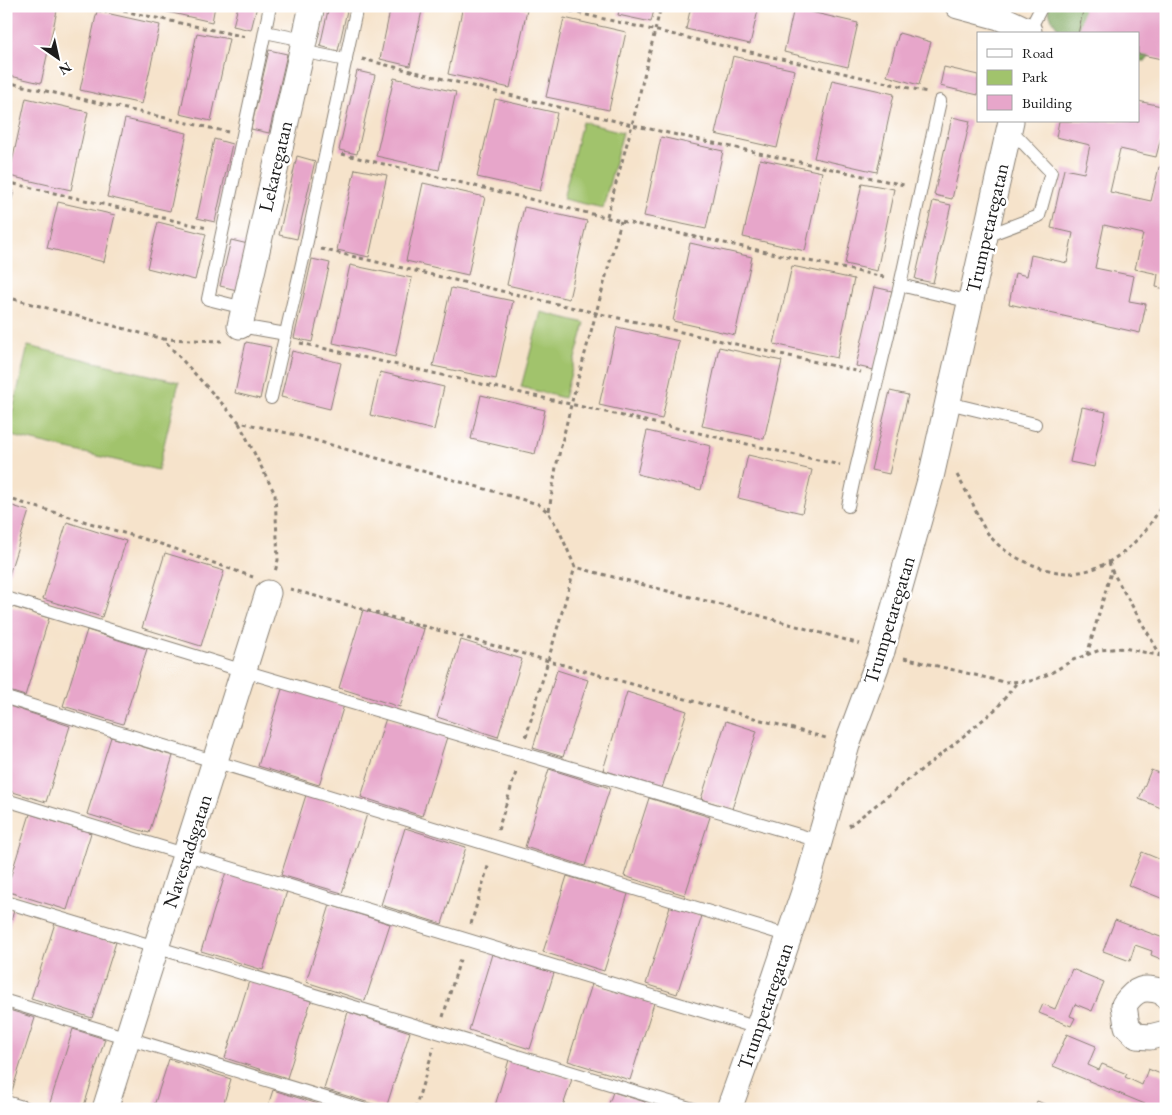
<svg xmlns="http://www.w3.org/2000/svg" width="1172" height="1115" font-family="'EB Garamond',serif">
	<rect width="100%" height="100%" fill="#fff"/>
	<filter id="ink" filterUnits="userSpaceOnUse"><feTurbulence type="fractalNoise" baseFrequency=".02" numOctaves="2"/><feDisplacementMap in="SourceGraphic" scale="10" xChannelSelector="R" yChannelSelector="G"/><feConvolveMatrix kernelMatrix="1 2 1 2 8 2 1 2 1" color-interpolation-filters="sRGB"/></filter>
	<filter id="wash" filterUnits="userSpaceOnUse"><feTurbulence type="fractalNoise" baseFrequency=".0096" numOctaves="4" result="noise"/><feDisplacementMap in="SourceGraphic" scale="20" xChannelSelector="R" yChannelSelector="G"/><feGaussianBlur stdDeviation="1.12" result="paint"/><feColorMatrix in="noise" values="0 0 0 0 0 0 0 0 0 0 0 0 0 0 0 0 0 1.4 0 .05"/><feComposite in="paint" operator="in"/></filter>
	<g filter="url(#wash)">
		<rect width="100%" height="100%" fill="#f6e3cb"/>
		<g fill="#a1c36c" stroke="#5e7044">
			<path d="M582 122 623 132 603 208 563 199Z"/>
			<path d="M541 312 585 323 564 398 521 387Z"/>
			<path d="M28 346 179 382 158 470 7 435Z"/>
		</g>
		<path fill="#80a960" stroke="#4e623e" d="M1047 6H1166V36L1146 61H1138V34H1062L1052 20Z"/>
		<g id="blocks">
			<g fill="#e7a6ca">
				<path d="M6 6H58L41 83 6 75Z"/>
				<path d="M150 6H215L212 22 150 8Z"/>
				<path d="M238 6H257L251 30 233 26Z"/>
				<path d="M329 6H348L338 51 320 46Z"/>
				<path d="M391 6H423L410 66 380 59Z"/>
				<path d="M463 6H513L527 10 510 88 448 74Z"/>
				<path d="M620 6H655L651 22 618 15Z"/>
				<path d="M691 6H759L750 44 686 29Z"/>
				<path d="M1084 6H1166V60L1138 54V34H1078Z"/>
				<path d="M794 8 858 23 848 67 784 52Z"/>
				<path d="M97 11 160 25 142 104 80 90Z"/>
				<path d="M564 18 626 32 609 110 546 97Z"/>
				<path d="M197 33 229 39 211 121 180 114Z"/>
				<path d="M899 33 931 42 919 85 887 76Z"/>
				<path d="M269 50 287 54 269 133 251 129Z"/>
				<path d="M733 56 795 70 777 148 715 134Z"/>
				<path d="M944 67 978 75V95L940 86Z"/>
				<path d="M357 71 375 75 357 154 339 150Z"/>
				<path d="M394 78 456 92 439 170 376 156Z"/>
				<path d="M832 80 894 94 877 172 814 158Z"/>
				<path d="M26 98 88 112 71 190 9 176Z"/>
				<path d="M495 99 557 113 540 191 477 177Z"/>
				<path d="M1138 101 1166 107V139L1161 138 1156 157 1120 149 1110 192 1151 201 1159 167 1166 168V289L1156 287 1158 274 1135 269 1143 234 1104 225 1095 268 1134 276 1129 301 1146 304 1140 333 1009 304 1015 273 1027 276 1031 255 1067 263 1073 233 1051 228 1064 169 1084 173 1090 145 1056 137 1059 121H1138Z"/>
				<path d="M952 117 970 121 952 199 934 195Z"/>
				<path d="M125 119 187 133 170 211 107 197Z"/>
				<path d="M661 137 723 151 706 229 644 216Z"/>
				<path d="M214 139 232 144 215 222 197 218Z"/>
				<path d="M297 156 315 161 297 239 279 235Z"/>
				<path d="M760 159 822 172 805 251 743 237Z"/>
				<path d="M355 169 387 175 369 257 337 250Z"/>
				<path d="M423 183 485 197 468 275 406 261Z"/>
				<path d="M862 183 894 189 877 271 845 264Z"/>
				<path d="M6 189 14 191 7 219H6Z"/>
				<path d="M933 201 951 205 933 283 915 279Z"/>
				<path d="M58 202 115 215 104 262 47 248Z"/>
				<path d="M524 207 587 221 569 299 507 285Z"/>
				<path d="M158 222 206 234 195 280 147 268Z"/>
				<path d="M231 240 248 244 237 290 220 286Z"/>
				<path d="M690 243 752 257 735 335 673 321Z"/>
				<path d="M312 259 330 263 312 342 294 338Z"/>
				<path d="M350 265 412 278 395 357 333 343Z"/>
				<path d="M792 266 854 279 837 358 774 344Z"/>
				<path d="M874 287 892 291 874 370 856 366Z"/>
				<path d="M451 288 513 301 496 379 433 366Z"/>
				<path d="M617 327 679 341 662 419 599 405Z"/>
				<path d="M246 342 271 347 260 399 235 393Z"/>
				<path d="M719 347 782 361 764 439 702 426Z"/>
				<path d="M292 351 341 363 330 409 281 397Z"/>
				<path d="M380 372 444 387 434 430 370 415Z"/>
				<path d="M890 391 908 395 889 474 871 470Z"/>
				<path d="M481 395 545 410 535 454 471 439Z"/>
				<path d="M1082 407 1106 412 1094 467 1070 462Z"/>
				<path d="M647 431 711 446 701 490 637 474Z"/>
				<path d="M748 455 812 470 802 513 738 498Z"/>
				<path d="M6 504 29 511 7 581H6Z"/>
				<path d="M67 522 126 541 102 617 43 599Z"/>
				<path d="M165 553 224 571 201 646 142 628Z"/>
				<path d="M6 605 49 618 25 696 6 690Z"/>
				<path d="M363 610 424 629 400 707 339 688Z"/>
				<path d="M87 630 147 649 123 724 63 706Z"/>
				<path d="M461 640 522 659 498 737 437 717Z"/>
				<path d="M557 670 588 680 563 757 533 748Z"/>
				<path d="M283 686 344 705 319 785 258 766Z"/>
				<path d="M627 692 687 711 662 788 603 770Z"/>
				<path d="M9 706 70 726 46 802 6 790V715Z"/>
				<path d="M386 718 447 737 422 816 361 797Z"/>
				<path d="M726 721 757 731 732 809 701 799Z"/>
				<path d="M111 737 173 756 149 833 87 814Z"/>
				<path d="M549 769 610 788 585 866 525 847Z"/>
				<path d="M1151 770 1166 776V810L1139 799Z"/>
				<path d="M306 795 367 814 342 893 281 875Z"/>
				<path d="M649 798 710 817 685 895 624 876Z"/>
				<path d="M30 814 91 833 67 910 6 891Z"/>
				<path d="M405 828 466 847 442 924 381 905Z"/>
				<path d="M1142 852 1166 862V878L1163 884 1166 885V900L1128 885Z"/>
				<path d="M226 872 287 891 263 970 201 951Z"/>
				<path d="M567 876 628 894 604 971 543 952Z"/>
				<path d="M330 905 390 924 365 1001 306 982Z"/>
				<path d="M670 906 702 916 677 994 646 984Z"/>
				<path d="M6 908 14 911 7 933H6Z"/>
				<path d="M1115 920 1166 939V961L1151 955 1152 951 1135 945 1130 961 1103 951Z"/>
				<path d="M55 923 116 942 92 1018 31 999Z"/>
				<path d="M492 954 554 973 530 1049 469 1030Z"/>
				<path d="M1072 969 1104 982 1092 1011 1075 1004 1070 1016 1075 1018 1071 1026 1039 1013 1043 1004 1055 1009Z"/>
				<path d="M249 981 311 1001 287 1078 225 1058Z"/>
				<path d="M592 984 654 1003 630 1080 568 1061Z"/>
				<path d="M6 1009 35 1018 11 1094 6 1093Z"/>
				<path d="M348 1012 410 1032 386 1108 324 1089Z"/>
				<path d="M73 1029 105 1039 83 1109H56L49 1106Z"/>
				<path d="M1067 1034 1096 1046 1088 1065 1099 1070 1102 1064 1127 1074 1125 1077 1142 1085 1148 1069 1166 1076V1101L1163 1109H1157L1053 1066Z"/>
				<path d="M169 1059 231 1079 222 1109H153Z"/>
				<path d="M509 1060 572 1079 562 1109H494Z"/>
				<path d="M273 1090 331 1108V1109H267Z"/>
				<path d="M613 1092 645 1102 643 1109H607Z"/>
				<path d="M1037 1101 1057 1109H1034Z"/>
			</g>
		</g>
	</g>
	<g filter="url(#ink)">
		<use href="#blocks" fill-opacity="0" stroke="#898074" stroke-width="1"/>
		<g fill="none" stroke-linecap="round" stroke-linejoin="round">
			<g stroke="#898074" stroke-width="14">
				<g id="lane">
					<path d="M1029 31 1042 6"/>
					<path d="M265 32 304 40"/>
					<path d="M301 51 346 60"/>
					<path d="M940 101 900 285 971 302"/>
					<path d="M986 236 1039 216 1051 172 1010 129"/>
					<path d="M244 308 208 299 263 41 270 6"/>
					<path d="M240 326 286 334"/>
					<path d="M271 398 306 246 357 6"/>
					<path d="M948 403 1035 424"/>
					<path d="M848 506 856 469 900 285"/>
					<path d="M6 598 244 671 819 841"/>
					<path d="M6 698 789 936"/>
					<path d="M6 800 758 1028"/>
					<path d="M6 902 693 1109"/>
					<path d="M6 1001 362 1109"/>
					<path d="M6 1102 29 1109"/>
				</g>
			</g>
			<g stroke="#898074" stroke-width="27">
				<g id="street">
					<path d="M958 6 999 17 1029 31V34"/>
					<path d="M240 326 312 6"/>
					<path d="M890 622 931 477 1011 121"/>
					<path d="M1166 996 1163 992C1144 986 1136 988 1124 1005L1127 1026 1137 1036 1150 1037 1166 1033"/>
					<path d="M105 1109 268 593"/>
					<path d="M729 1109 758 1028 809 877 847 745 882 651"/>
				</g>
			</g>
			<g stroke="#898074" stroke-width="3" stroke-dasharray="4 4" stroke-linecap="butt">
				<path d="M100 6 246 37"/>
				<path d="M547 6 927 92"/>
				<path d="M362 59 632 125 904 185"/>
				<path d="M6 82 228 132"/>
				<path d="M342 154 621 221 884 277"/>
				<path d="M6 182 207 228"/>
				<path d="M607 216 632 125 661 6"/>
				<path d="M321 249 596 313 861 372"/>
				<path d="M6 297 163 339 239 422 296 435 538 504 548 512 559 530 575 567 733 608 860 644"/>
				<path d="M163 339 222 341"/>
				<path d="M300 343 840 465"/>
				<path d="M239 423 275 494 278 560 275 572"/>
				<path d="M957 475C962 484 967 493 972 502 975 508 977 516 981 522 986 533 996 544 1006 551 1014 557 1024 561 1033 565 1043 569 1055 572 1066 573 1111 574 1149 535 1166 496"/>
				<path d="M6 498 164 545 253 577"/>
				<path d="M549 511 556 467 571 405 621 221"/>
				<path d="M1109 562 1112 571 1161 656"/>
				<path d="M290 589 826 738"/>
				<path d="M1087 655 1111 572"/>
				<path d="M904 658 1004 682 1031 681 1051 673 1073 660 1100 650 1124 648 1166 657"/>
				<path d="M526 737 575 567"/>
				<path d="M849 826 948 749 997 708 1018 681"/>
				<path d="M498 830 517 769"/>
				<path d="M471 924 489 863"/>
				<path d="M443 1017 461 956"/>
				<path d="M415 1109 434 1047"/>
			</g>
			<use href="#lane" stroke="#fff" stroke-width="12"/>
			<use href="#street" stroke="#fff" stroke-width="25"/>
			<g stroke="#898074" stroke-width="27" stroke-linecap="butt">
				<path id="street-bridge" d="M882 651 890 622"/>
			</g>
			<use href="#street-bridge" stroke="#fff" stroke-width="25"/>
		</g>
	</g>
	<g text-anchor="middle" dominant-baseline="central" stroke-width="5" stroke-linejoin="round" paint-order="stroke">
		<g font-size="20" fill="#1c1c1c" stroke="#fff">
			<text transform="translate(275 166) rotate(-77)">Lekaregatan</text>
			<text transform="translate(987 228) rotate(-77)">Trumpetaregatan</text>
			<text transform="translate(889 620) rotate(-73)">Trumpetaregatan</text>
			<text transform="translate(187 851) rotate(-72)">Navestadsgatan</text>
			<text transform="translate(765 1006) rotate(-71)">Trumpetaregatan</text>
		</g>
	</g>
	<rect width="1172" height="1115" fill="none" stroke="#fff" stroke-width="25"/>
	<rect x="977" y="32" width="162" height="90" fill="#ffffff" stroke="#a4a4a4"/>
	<rect x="987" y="49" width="25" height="8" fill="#ffffff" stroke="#a4a4a4"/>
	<text x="1022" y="58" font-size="15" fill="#1c1c1c">Road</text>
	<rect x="987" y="70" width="25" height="15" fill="#a1c36c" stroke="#a4a4a4"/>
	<text x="1022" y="82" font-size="15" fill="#1c1c1c">Park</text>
	<rect x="987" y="95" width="25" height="15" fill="#e7a6ca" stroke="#a4a4a4"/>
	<text x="1022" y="108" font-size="15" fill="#1c1c1c">Building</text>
	<g transform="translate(58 58) rotate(146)" stroke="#ffffff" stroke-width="4" paint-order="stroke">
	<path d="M0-4L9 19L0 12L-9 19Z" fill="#1c1c1c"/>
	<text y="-8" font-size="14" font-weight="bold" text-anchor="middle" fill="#1c1c1c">N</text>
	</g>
</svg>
